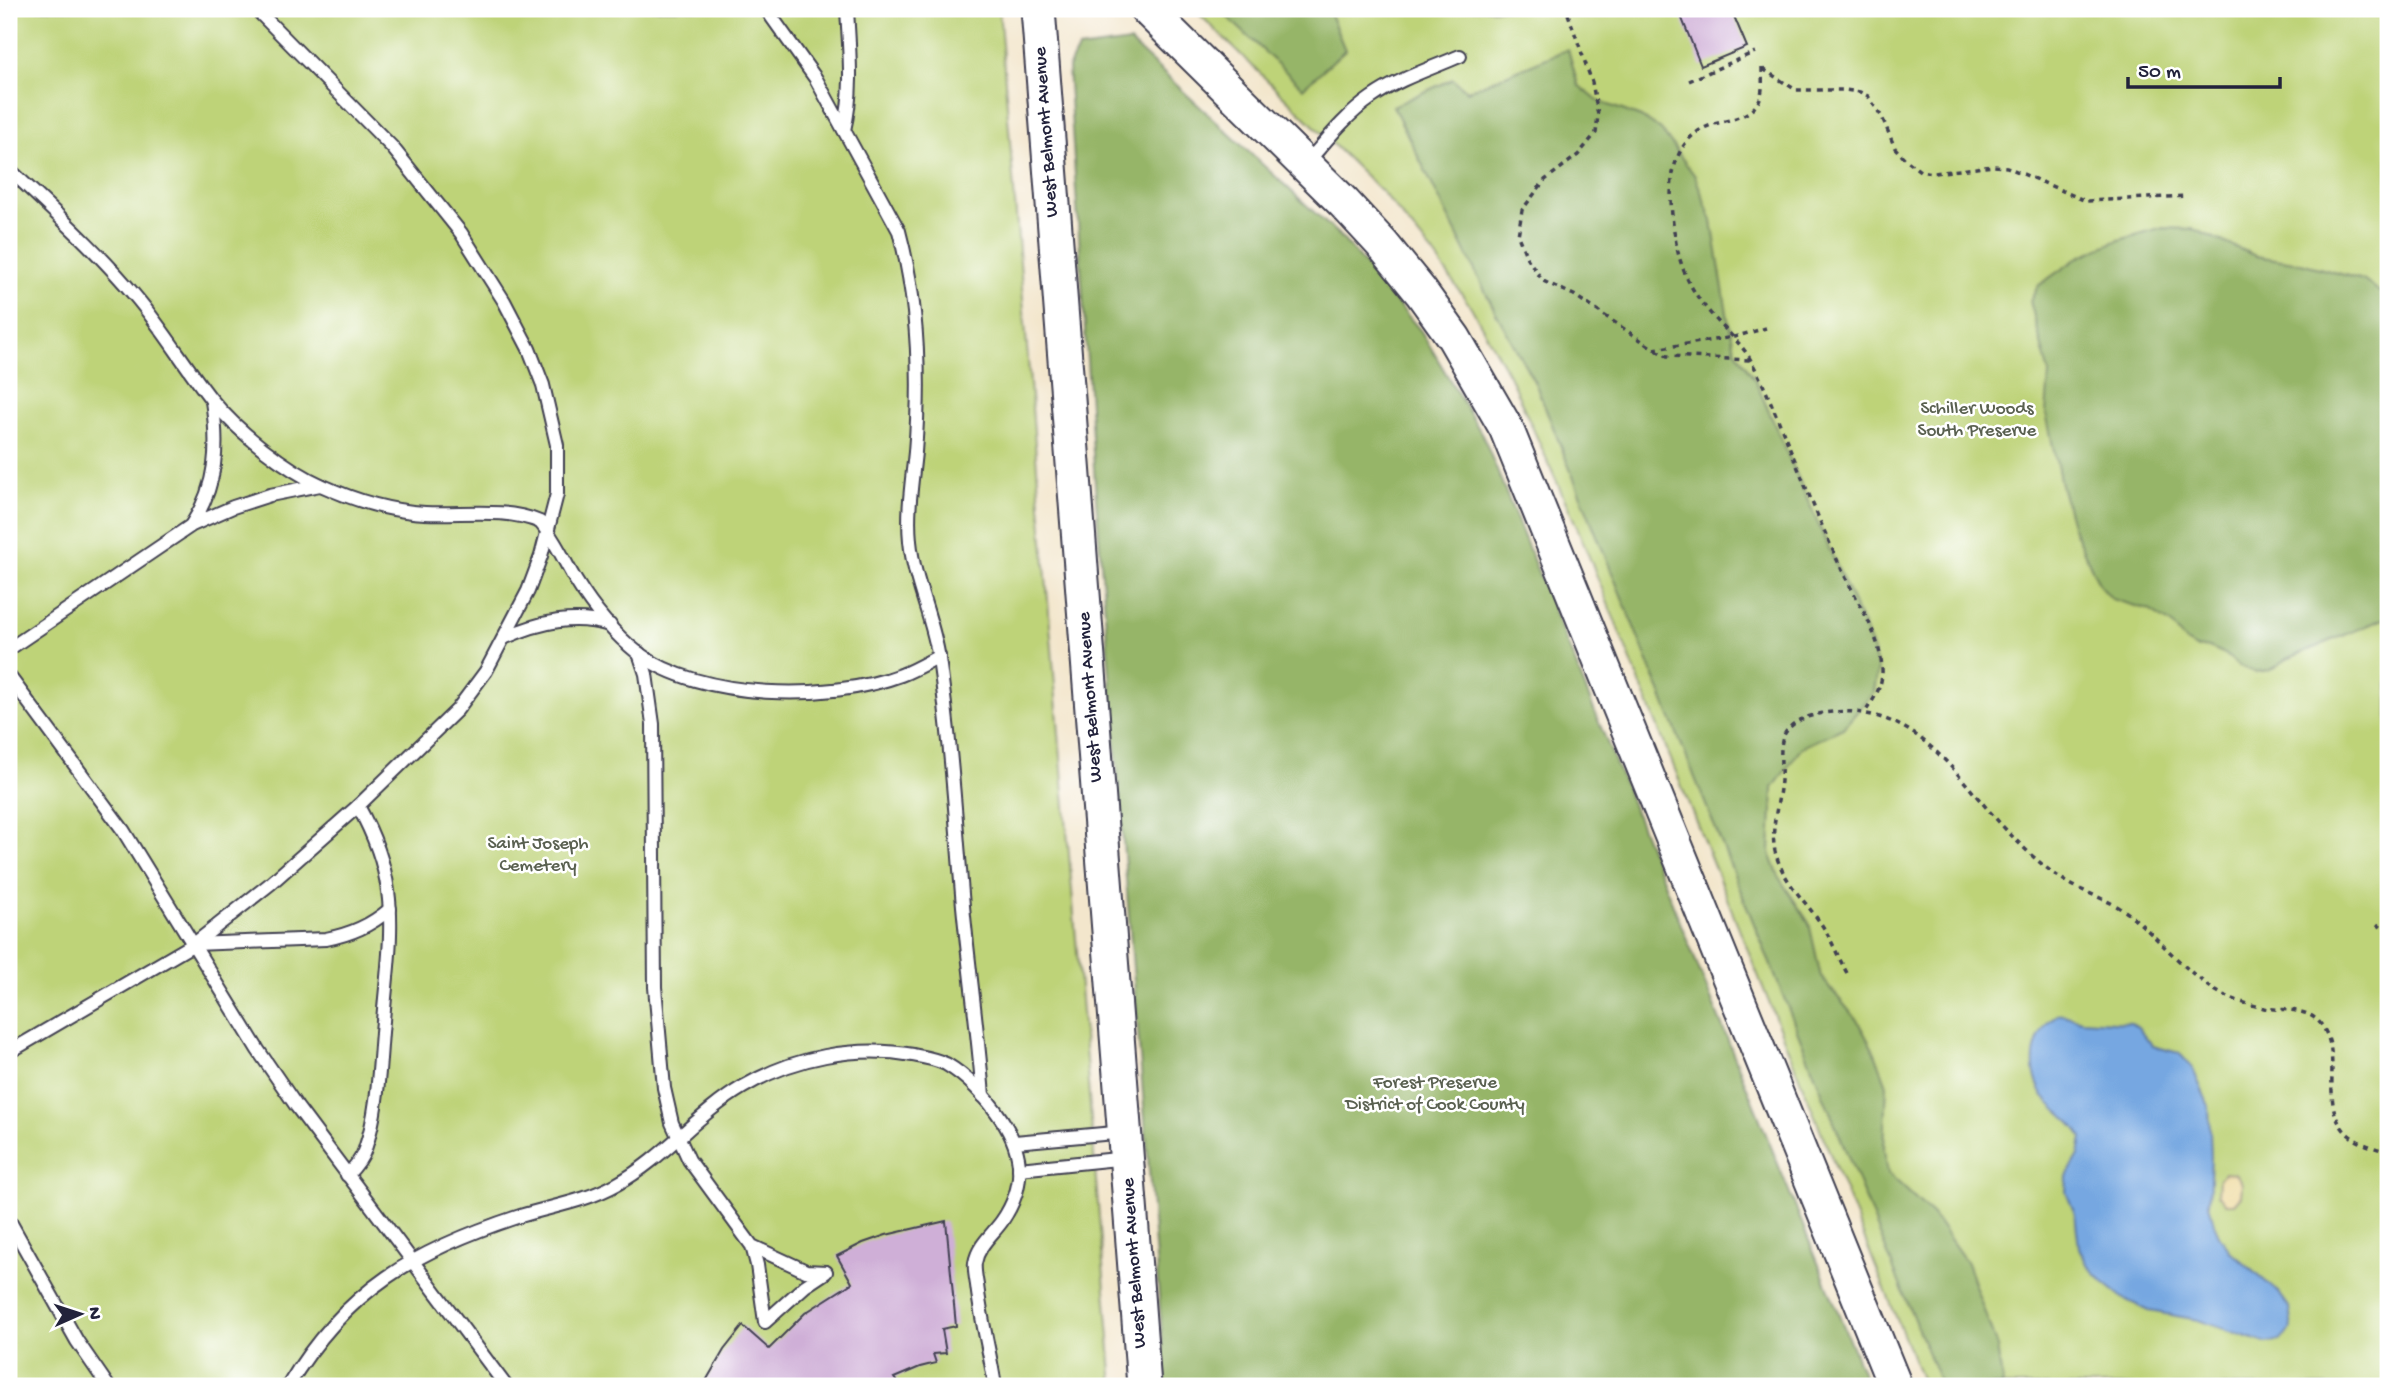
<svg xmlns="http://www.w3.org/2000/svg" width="2397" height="1395" font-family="'Gochi Hand',sans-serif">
	<rect width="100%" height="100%" fill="#fff"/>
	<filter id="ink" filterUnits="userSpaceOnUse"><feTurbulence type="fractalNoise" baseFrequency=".0143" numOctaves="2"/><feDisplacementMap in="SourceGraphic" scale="14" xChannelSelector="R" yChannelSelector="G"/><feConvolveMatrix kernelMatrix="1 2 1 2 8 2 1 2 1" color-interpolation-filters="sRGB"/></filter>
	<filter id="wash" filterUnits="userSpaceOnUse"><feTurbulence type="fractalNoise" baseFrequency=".00686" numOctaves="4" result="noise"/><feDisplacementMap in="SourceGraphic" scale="28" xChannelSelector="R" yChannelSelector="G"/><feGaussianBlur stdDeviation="1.57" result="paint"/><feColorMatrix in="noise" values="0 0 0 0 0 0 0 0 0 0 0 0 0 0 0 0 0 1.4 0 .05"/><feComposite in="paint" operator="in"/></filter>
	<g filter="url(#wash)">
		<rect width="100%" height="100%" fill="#f3e6cc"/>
		<g fill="#bed378" stroke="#707a5a" stroke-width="2">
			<path d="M9 9H999L1113 1386H9Z"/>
			<path d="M1194 9H2388V1386H1924L1577 527 1509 375 1471 307 1432 252 1382 192Z"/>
		</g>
		<g fill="#96b568" stroke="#5c6c52" stroke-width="2">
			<path d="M1219 9H1328L1345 50 1303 88Z"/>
			<path d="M1130 42 1341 237 1421 331 1483 436 1868 1386H1166L1096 499 1068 68 1078 49Z"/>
			<path d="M1568 49 1578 85 1598 101 1641 117 1661 130 1695 176 1712 221 1728 319 1735 349 1755 380 1869 639 1878 668 1874 692 1843 728 1802 747 1773 788 1770 853 1780 879 1809 923 1821 977 1857 1020 1875 1053 1887 1085 1884 1149 1888 1173 1933 1215 1967 1263 1997 1347 2003 1386H1941L1536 385 1494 309 1393 106 1453 79 1467 91Z"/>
			<path d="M2159 228 2193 229 2256 256 2301 263 2363 280 2388 298V617L2287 659 2271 670 2255 672 2239 666 2225 654 2209 647 2196 648 2186 642 2171 624 2149 610 2112 599 2100 586 2073 528 2062 489 2046 413 2049 374 2030 301 2038 286 2079 257 2116 241Z"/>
		</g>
		<path fill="#eeda9e" stroke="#887e6c" stroke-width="2" d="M2224 1173 2235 1174 2242 1184 2241 1196 2234 1204H2226L2218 1194 2219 1179Z"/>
		<path fill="#76a7e1" stroke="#4c648e" stroke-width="2" d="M2059 1014 2082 1020 2130 1023 2138 1027 2153 1046 2179 1053 2192 1067 2209 1106 2211 1156 2209 1204 2214 1223 2220 1237 2230 1251 2279 1293 2289 1307 2292 1329C2284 1339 2278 1342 2265 1343L2198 1320 2149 1311 2124 1299 2103 1282 2087 1264 2079 1248 2075 1214 2066 1192 2067 1176 2079 1155 2082 1137C2074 1121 2059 1115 2048 1101 2033 1084 2030 1060 2038 1039 2043 1028 2048 1019 2059 1014Z"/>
		<g id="blocks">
			<g fill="#cfafd7">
				<path d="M1699 9H1731L1747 47 1701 66 1681 16Z"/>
				<path d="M946 1221 956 1326 942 1329 946 1353 933 1354 936 1363 920 1367 894 1378 900 1386H703L724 1350 743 1326 769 1349 805 1313 852 1283 837 1256 863 1243 886 1235Z"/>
			</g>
		</g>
	</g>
	<g filter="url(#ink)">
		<use href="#blocks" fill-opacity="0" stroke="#413f51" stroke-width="2"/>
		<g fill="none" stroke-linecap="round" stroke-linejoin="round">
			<g stroke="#413f51" stroke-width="16">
				<g id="lane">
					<path d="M766 9 816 79 899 231C918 302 921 379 915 452 912 482 907 511 910 541 914 582 933 618 939 659 951 741 956 824 963 906 969 969 978 1032 983 1096"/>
					<path d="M844 130C854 90 849 49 847 9"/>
					<path d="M1305 165C1326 141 1345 116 1371 98 1398 79 1430 69 1460 56"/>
					<path d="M9 169C52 210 98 251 136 297 163 329 185 366 211 399 238 432 285 469 323 486 356 501 389 511 425 513 462 515 505 507 540 522 555 539 564 561 576 581 592 607 614 634 638 653 700 700 830 702 901 675 914 670 926 663 939 656"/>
					<path d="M192 524C217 485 219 446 212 401"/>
					<path d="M506 637C540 622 574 614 610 625"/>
					<path d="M9 649 192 525 233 507 270 495 320 485"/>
					<path d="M639 653 646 674 653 724 655 987 664 1088 672 1123 689 1160 752 1246 757 1265 765 1322 805 1286 826 1272 806 1271 752 1246"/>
					<path d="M9 676 123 830 258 1050 297 1107 506 1386"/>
					<path d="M194 944 326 939C351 934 370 926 390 909"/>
					<path d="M9 1052 194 944 270 884 358 806 457 710 486 671 528 591 541 556 557 494V445L543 385 529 349 504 301 461 233 392 147 256 9"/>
					<path d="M1015 1142 1125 1132"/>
					<path d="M1019 1169 1127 1158"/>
					<path d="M347 1175C355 1167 362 1159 365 1149 379 1109 379 1062 383 1021 386 979 394 933 388 891 384 860 373 833 358 806"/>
					<path d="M9 1220 77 1341 108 1386"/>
					<path d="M288 1386C346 1289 416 1250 520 1216 553 1206 587 1201 617 1184 664 1158 697 1114 743 1087 793 1057 856 1045 913 1055 924 1057 936 1059 946 1064 968 1077 988 1099 1002 1120 1024 1154 1026 1186 1002 1221 993 1234 978 1245 975 1263 974 1269 976 1279 977 1285 981 1320 990 1352 995 1386"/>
				</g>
			</g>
			<g stroke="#413f51" stroke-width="37">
				<g id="secondary">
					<path d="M1038 9 1144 1386"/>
					<path d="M1147 9 1344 203 1382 244 1421 292 1454 338 1506 428 1895 1386"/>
				</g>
			</g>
			<g stroke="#413f51" stroke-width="3.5" stroke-dasharray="5 5" stroke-linecap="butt">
				<path d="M1568 14 1592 82 1598 115 1596 133 1578 155 1545 180 1522 210 1518 236 1527 258 1543 281 1574 295 1654 349 1734 337 1766 328"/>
				<path d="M1762 68C1762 80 1764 94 1757 104 1748 117 1729 120 1714 124 1665 139 1668 196 1675 237 1679 264 1689 288 1707 309 1720 326 1737 338 1749 357 1762 380 1772 405 1782 429 1801 475 1819 521 1840 566 1855 599 1880 632 1882 669 1883 686 1874 699 1865 712"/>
				<path d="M1763 69 1796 90H1845L1860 92 1868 96 1882 117 1895 148 1906 160 1920 171 1934 173 1993 166 2007 167 2086 201 2187 196"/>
				<path d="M1689 81 1755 52"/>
				<path d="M1656 350 1667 356 1750 360"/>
				<path d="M2377 924 2388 933"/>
				<path d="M1847 973C1839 959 1833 943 1825 930 1810 905 1787 887 1777 858 1769 837 1777 811 1780 789 1783 773 1779 756 1782 741 1788 712 1839 709 1862 713 1923 723 1953 770 1991 813 2010 835 2038 864 2062 879 2083 893 2109 899 2129 914 2157 936 2197 985 2228 997 2239 1002 2252 1005 2264 1008 2283 1011 2307 1007 2320 1023 2346 1055 2316 1107 2349 1135 2360 1144 2375 1148 2388 1152"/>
			</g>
			<use href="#lane" stroke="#fff" stroke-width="12"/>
			<use href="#secondary" stroke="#fff" stroke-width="33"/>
		</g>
	</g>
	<g text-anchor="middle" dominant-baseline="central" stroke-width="5" stroke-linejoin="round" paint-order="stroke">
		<g font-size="19" fill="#22223b" stroke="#fff">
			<text transform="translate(1047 132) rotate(-94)">West Belmont Avenue</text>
			<text transform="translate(1091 697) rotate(-94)">West Belmont Avenue</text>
			<text transform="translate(1135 1263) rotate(-94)">West Belmont Avenue</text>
		</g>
		<g font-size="19" fill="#596050" stroke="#fff">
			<text x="1977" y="409">Schiller Woods<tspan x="1977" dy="22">South Preserve</tspan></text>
			<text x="538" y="844">Saint Joseph<tspan x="538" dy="22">Cemetery</tspan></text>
			<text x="1435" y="1083">Forest Preserve<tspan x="1435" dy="22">District of Cook County</tspan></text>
		</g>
	</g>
	<rect width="2397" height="1395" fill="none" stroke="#fff" stroke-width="35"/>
	<g transform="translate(80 1314) rotate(87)" stroke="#ffffff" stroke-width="5" paint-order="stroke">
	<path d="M0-5L12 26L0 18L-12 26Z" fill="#22223b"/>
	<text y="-10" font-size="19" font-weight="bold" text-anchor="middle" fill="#22223b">N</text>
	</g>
	<path d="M2128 77v10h152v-10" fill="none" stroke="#22223b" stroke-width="3.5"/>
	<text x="2138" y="77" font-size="21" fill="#22223b" stroke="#ffffff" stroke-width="5" paint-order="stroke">50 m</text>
</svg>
